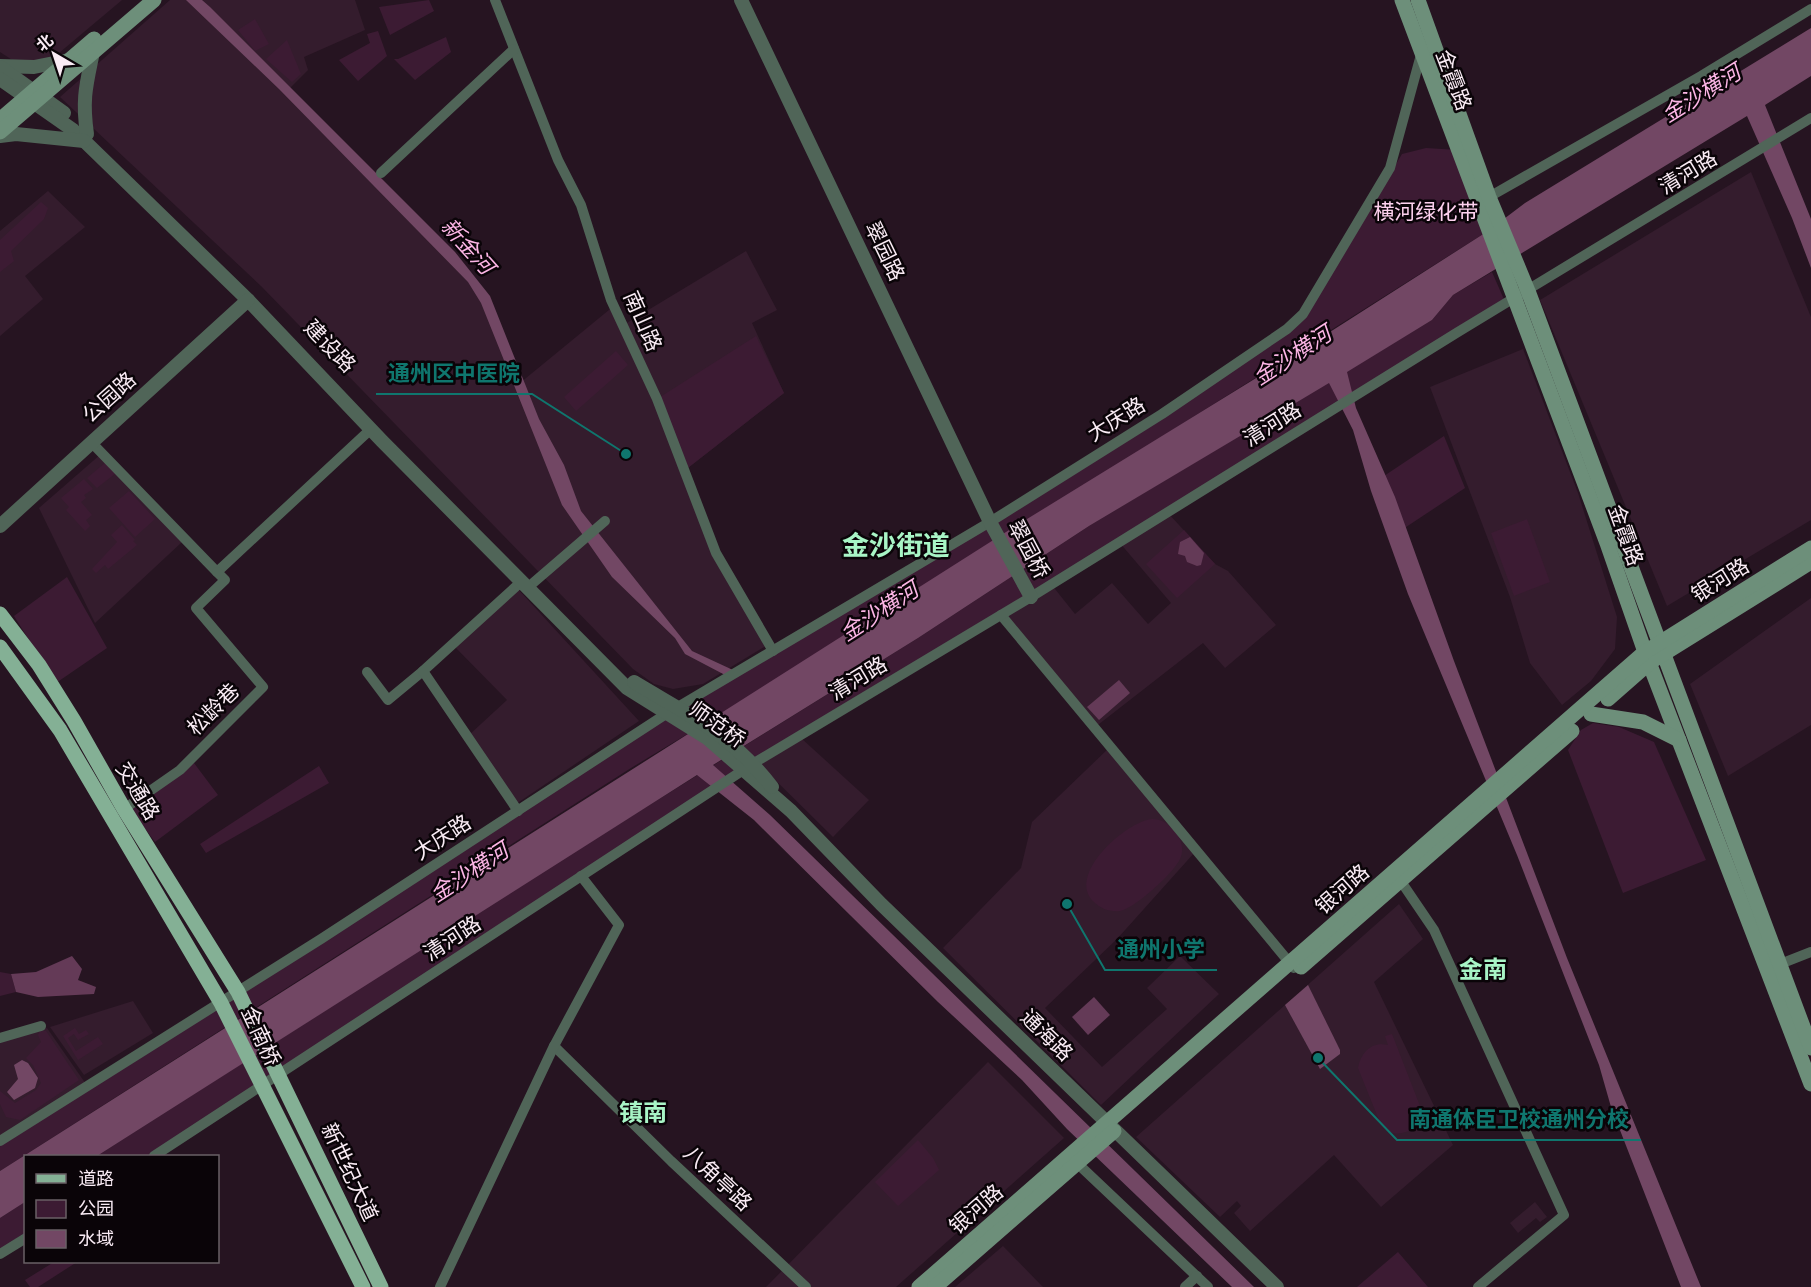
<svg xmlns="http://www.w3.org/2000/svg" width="1811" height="1287" font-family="'Public Sans','Noto Sans SC',sans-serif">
	<rect width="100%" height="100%" fill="#261421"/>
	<g fill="#341c2d">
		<path d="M0 0H122L34 74 0 52Z"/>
		<path d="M170 0H355L365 30 304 57 308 70 287 91 474 281 520 383 615 305 625 324 746 251 777 310 752 323 784 393 684 471 716 553 769 644 703 684 673 689 654 684 633 669 261 286 60 97Z"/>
		<path d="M1751 172 1811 317V520L1667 606 1540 300Z"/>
		<path d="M48 191 85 227 25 276 43 299 0 336V231Z"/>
		<path d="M1523 349 1578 493 1617 617 1615 649 1591 681 1562 705 1530 663 1510 597 1430 387Z"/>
		<path d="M101 454 182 542 95 623 39 508Z"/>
		<path d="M1167 512 1215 564 1228 571 1276 625 1225 668 1203 643 1094 728 1001 615 1051 584 1075 614 1112 583 1148 624 1171 603 1119 542Z"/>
		<path d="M517 588 639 721 516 804 469 735 507 700 454 646Z"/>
		<path d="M1811 598V725L1728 776 1690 684Z"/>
		<path d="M801 738 869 800 833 837 760 765Z"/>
		<path d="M1110 747 1195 852 1117 939 1045 1008 1102 1067 1167 1009 1147 988 1180 956 1219 994 1101 1105 943 948 1021 868 1032 822Z"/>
		<path d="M1399 904 1423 939 1374 982 1453 1145 1381 1207 1334 1155 1250 1231 1234 1213 1241 1206 1237 1201 1220 1217 1136 1137Z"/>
		<path d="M133 1001 153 1033 84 1075 50 1027Z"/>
		<path d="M47 1028 88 1087 0 1141V1042Z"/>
		<path d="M988 1062 1064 1138 896 1287H766Z"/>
		<path d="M1535 1202 1547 1217 1540 1222 1536 1218 1518 1233 1510 1223Z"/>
		<path d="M1003 1246 1043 1287H955Z"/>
	</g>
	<g fill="#3c1b33">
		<path d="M429 0 434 11 390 35 379 7Z"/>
		<path d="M255 19 269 44 255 51 238 30Z"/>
		<path d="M378 31 387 56 358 81 339 60 370 43 367 34Z"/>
		<path d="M446 37 451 52 415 80 394 59H398Z"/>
		<path d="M287 40 301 74 292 82 266 59Z"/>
		<path d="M1426 148 1458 150 1488 231 744 700 631 768 0 1171V1142L666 714 990 522 1305 315 1402 154Z"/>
		<path d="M41 202 48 208 44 219 11 251 14 261 0 272V240Z"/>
		<path d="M1492 272 1506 304 754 763 151 1156H97L558 862 918 638 1089 526 1432 320 1453 295Z"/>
		<path d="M756 336 784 393 684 471 657 399Z"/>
		<path d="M616 351 628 365 576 411 564 397Z"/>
		<path d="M1444 436 1465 488 1397 533 1378 480Z"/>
		<path d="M106 462 116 473 97 488 87 478Z"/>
		<path d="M84 479 93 489 84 495 86 498 81 502 92 515 86 520 90 526 85 531 66 510 69 507 61 498Z"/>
		<path d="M129 491 155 519 135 537 109 508Z"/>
		<path d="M1527 519 1550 582 1514 596 1491 533Z"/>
		<path d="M122 525 135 540 133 541 137 545 108 569 105 565 96 573 92 569 117 542 111 535Z"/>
		<path d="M1184 530 1215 564 1177 598 1146 564Z"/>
		<path d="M67 577 107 648 56 683 14 616Z"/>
		<path d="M1593 723 1619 727 1654 742 1706 860 1623 893 1568 750 1581 730Z"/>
		<path d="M194 763 218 795 155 842 131 810Z"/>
		<path d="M319 766 329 783 206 853 200 844Z"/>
		<path d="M1152 819C1163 819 1168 824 1175 832 1182 840 1185 851 1179 861 1171 875 1134 909 1120 911 1110 912 1101 909 1094 902 1065 875 1127 821 1152 819Z"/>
		<path d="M0 972 11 974 16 992 0 996Z"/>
		<path d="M75 1028 79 1034 86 1030 89 1034 78 1040 74 1034 68 1038 76 1051 98 1037 103 1044 78 1060 63 1036Z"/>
		<path d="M40 1031H46L50 1037 79 1080 20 1120 6 1117 0 1104V1091L15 1103 36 1090 41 1083 33 1065 26 1058 41 1042 38 1035Z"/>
		<path d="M1392 1034 1420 1106 1419 1117 1415 1127C1404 1136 1389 1136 1381 1125L1358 1068C1361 1052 1372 1041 1388 1045L1385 1036Z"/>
		<path d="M918 1140 933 1158 939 1170 898 1206 875 1182Z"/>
		<path d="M25 1202V1233L0 1249V1218Z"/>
		<path d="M1398 1252 1428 1287H1357Z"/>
		<path d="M54 1262H77L38 1287H30L25 1280Z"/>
	</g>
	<g fill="#643a57">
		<path d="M1190 537 1204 553 1201 565 1197 566 1187 562 1185 556 1178 554 1180 542Z"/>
		<path d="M1119 680 1130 693 1099 720 1087 707Z"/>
		<path d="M72 956 82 969 78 980 96 987 94 994 38 997 16 992 11 974 36 972Z"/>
		<path d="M1094 997 1110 1015 1088 1035 1072 1017Z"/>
	</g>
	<g fill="#724764">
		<path d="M186 0H202L210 7 455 252 490 296 539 419 564 465 581 511 692 651 733 670 725 675 685 654 675 638 612 577 562 505 481 303 468 282 279 89Z"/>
		<path d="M1811 28V76L1765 105 1811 219V268L1792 218 1747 116 1453 295 1432 320 1347 372 1356 408 1395 497 1454 661 1567 958 1701 1287H1681L1611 1107 1599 1065 1517 855 1408 594 1371 491 1353 430 1329 383 1089 526 918 638 713 765 770 815 1254 1287H1232L1067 1129 1022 1080 938 1002 754 820 697 775 97 1156H26L25 1202 0 1218V1171L1006 532 1308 346 1488 231 1525 203Z"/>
		<path d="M1308 985 1340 1050V1054L1320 1069 1285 1005Z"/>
		<path d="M22 1060 28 1063 38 1078 35 1088 14 1100 7 1092 18 1079 14 1065Z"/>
	</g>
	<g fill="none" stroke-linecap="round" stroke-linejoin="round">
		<g stroke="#506558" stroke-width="10">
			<path d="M495 0 558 160 581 205 611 300 657 399 716 553 773 651"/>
			<path d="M381 173 514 49"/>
			<path d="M1489 197 1701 76 1811 9"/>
			<path d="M91 442 217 572 371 429"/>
			<path d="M533 583 605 521"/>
			<path d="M1001 615 1294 968"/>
			<path d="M367 672 388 700 423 671"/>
			<path d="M124 809 180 770 263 687 196 608 225 580 217 572"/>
			<path d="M518 811 423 671 522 581"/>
			<path d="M1398 877 1434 930 1564 1215 1478 1287"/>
			<path d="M1775 966 1811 952"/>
			<path d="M0 1038 41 1026"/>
			<path d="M554 1046 671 1161 806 1287"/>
			<path d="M0 1141 321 939 666 714 990 522 1162 414 1287 329 1303 314 1390 168 1422 51"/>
			<path d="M154 1156 754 763 1031 597 1458 332 1811 118"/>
			<path d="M1078 1164 1208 1287"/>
			<path d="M0 1254 26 1238"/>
			<path d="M440 1287 554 1046 619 925 581 876"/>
			<path d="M1185 1287 1197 1276"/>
		</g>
		<g stroke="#506558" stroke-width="14">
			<path d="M741 0 990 522 1031 597"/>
			<path d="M0 66 34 67 69 60"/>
			<path d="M0 67 64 113"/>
			<path d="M0 79 73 130 248 300 382 441 627 688 707 738 791 811 881 904 1277 1287"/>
			<path d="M87 134C82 99 86 86 93 52"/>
			<path d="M0 136 16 134 84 141"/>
			<path d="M0 526 248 300"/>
			<path d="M634 682C690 716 730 733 772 787"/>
		</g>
		<g stroke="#6d8f7a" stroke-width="15">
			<path d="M1402 0 1607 543 1645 652 1811 1084"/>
			<path d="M1418 0 1489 197 1528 291 1811 1048"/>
			<path d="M3 117 94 39"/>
			<path d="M0 132 154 0"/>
			<path d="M1608 699 1649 663 1811 562"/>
			<path d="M1591 714 1643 722 1679 740"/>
			<path d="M1301 967 1572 731"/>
			<path d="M919 1287 1645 652 1811 548"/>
			<path d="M935 1287 1114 1131"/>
		</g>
		<g stroke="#84b095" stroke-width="15">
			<path d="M0 614 39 665 74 721 124 809 238 992 381 1287"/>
			<path d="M0 647 60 730 221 1003 363 1287"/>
		</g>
	</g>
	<g text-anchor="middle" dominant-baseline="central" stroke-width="5" stroke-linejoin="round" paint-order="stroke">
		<g font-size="21" fill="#f9ebf4" stroke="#0a0408">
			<text transform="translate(1454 80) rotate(69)">金霞路</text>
			<text transform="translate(1688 172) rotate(-31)">清河路</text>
			<text transform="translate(885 251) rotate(64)">翠园路</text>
			<text transform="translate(643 321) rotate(66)">南山路</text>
			<text transform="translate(330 346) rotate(46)">建设路</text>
			<text transform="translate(109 397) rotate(-42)">公园路</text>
			<text transform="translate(1116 419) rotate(-32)">大庆路</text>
			<text transform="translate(1272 424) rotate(-32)">清河路</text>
			<text transform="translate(1626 535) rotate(70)">金霞路</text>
			<text transform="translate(1029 549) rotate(62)">翠园桥</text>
			<text transform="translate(1720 580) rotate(-32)">银河路</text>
			<text transform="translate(858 678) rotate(-31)">清河路</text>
			<text transform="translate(213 709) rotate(-45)">松龄巷</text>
			<text transform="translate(717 724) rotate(35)">师范桥</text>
			<text transform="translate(138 791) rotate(59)">交通路</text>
			<text transform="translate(442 837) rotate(-33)">大庆路</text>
			<text transform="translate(1342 889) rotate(-41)">银河路</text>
			<text transform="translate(452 938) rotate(-33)">清河路</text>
			<text transform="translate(1047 1035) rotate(44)">通海路</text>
			<text transform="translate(261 1036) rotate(65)">金南桥</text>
			<text transform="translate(350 1172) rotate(65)">新世纪大道</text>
			<text transform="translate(718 1178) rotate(43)">八角亭路</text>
			<text transform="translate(976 1209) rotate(-41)">银河路</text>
		</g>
		<g font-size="21" fill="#fdd1ee" stroke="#0a0408">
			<text x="1426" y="211">横河绿化带</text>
		</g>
		<g font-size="22" font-style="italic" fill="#fcb5e5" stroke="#0a0408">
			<text transform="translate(1701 93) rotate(-32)">金沙横河</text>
			<text transform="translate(468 246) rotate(48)">新金河</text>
			<text transform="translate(1292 355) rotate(-33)">金沙横河</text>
			<text transform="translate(879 611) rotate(-33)">金沙横河</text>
			<text transform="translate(469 872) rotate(-33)">金沙横河</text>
		</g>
		<g font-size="24" font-weight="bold" fill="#a8f5c6" stroke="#0a0408">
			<text x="1483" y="969">金南</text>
			<text x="643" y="1112">镇南</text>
		</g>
		<g font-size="27" font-weight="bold" fill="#a8f5c6" stroke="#0a0408">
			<text x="896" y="545">金沙街道</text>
		</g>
	</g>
	<path fill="none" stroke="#0f766e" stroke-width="2" d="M626 454L532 394H376M1067 904L1105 970H1217M1318 1058L1397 1140H1641"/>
	<g fill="#0f766e" stroke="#0a0408" stroke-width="2">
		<circle cx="626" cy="454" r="6"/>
		<circle cx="1067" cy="904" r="6"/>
		<circle cx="1318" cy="1058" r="6"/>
	</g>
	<g font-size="22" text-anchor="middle" font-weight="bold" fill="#0f766e" stroke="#0a0408" stroke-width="5" stroke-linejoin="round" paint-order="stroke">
		<text x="454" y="381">通州区中医院</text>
		<text x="1161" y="957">通州小学</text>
		<text x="1519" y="1127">南通体臣卫校通州分校</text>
	</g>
	<rect x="24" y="1155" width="195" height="108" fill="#0a0408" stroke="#6a6066" stroke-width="1.5"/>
	<rect x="36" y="1174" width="30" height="9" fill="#84b095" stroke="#6a6066" stroke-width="1.5"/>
	<text x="78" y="1185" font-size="18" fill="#f9ebf4">道路</text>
	<rect x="36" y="1200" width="30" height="18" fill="#3c1b33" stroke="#6a6066" stroke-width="1.5"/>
	<text x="78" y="1215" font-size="18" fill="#f9ebf4">公园</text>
	<rect x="36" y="1230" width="30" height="18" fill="#724764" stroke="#6a6066" stroke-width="1.5"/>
	<text x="78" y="1245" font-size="18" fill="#f9ebf4">水域</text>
	<g transform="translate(54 54) rotate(321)" stroke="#0a0408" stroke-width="4.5" paint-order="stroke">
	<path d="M0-4.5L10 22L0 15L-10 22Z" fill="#f9ebf4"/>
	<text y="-9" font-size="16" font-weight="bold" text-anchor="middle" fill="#f9ebf4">北</text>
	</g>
</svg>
